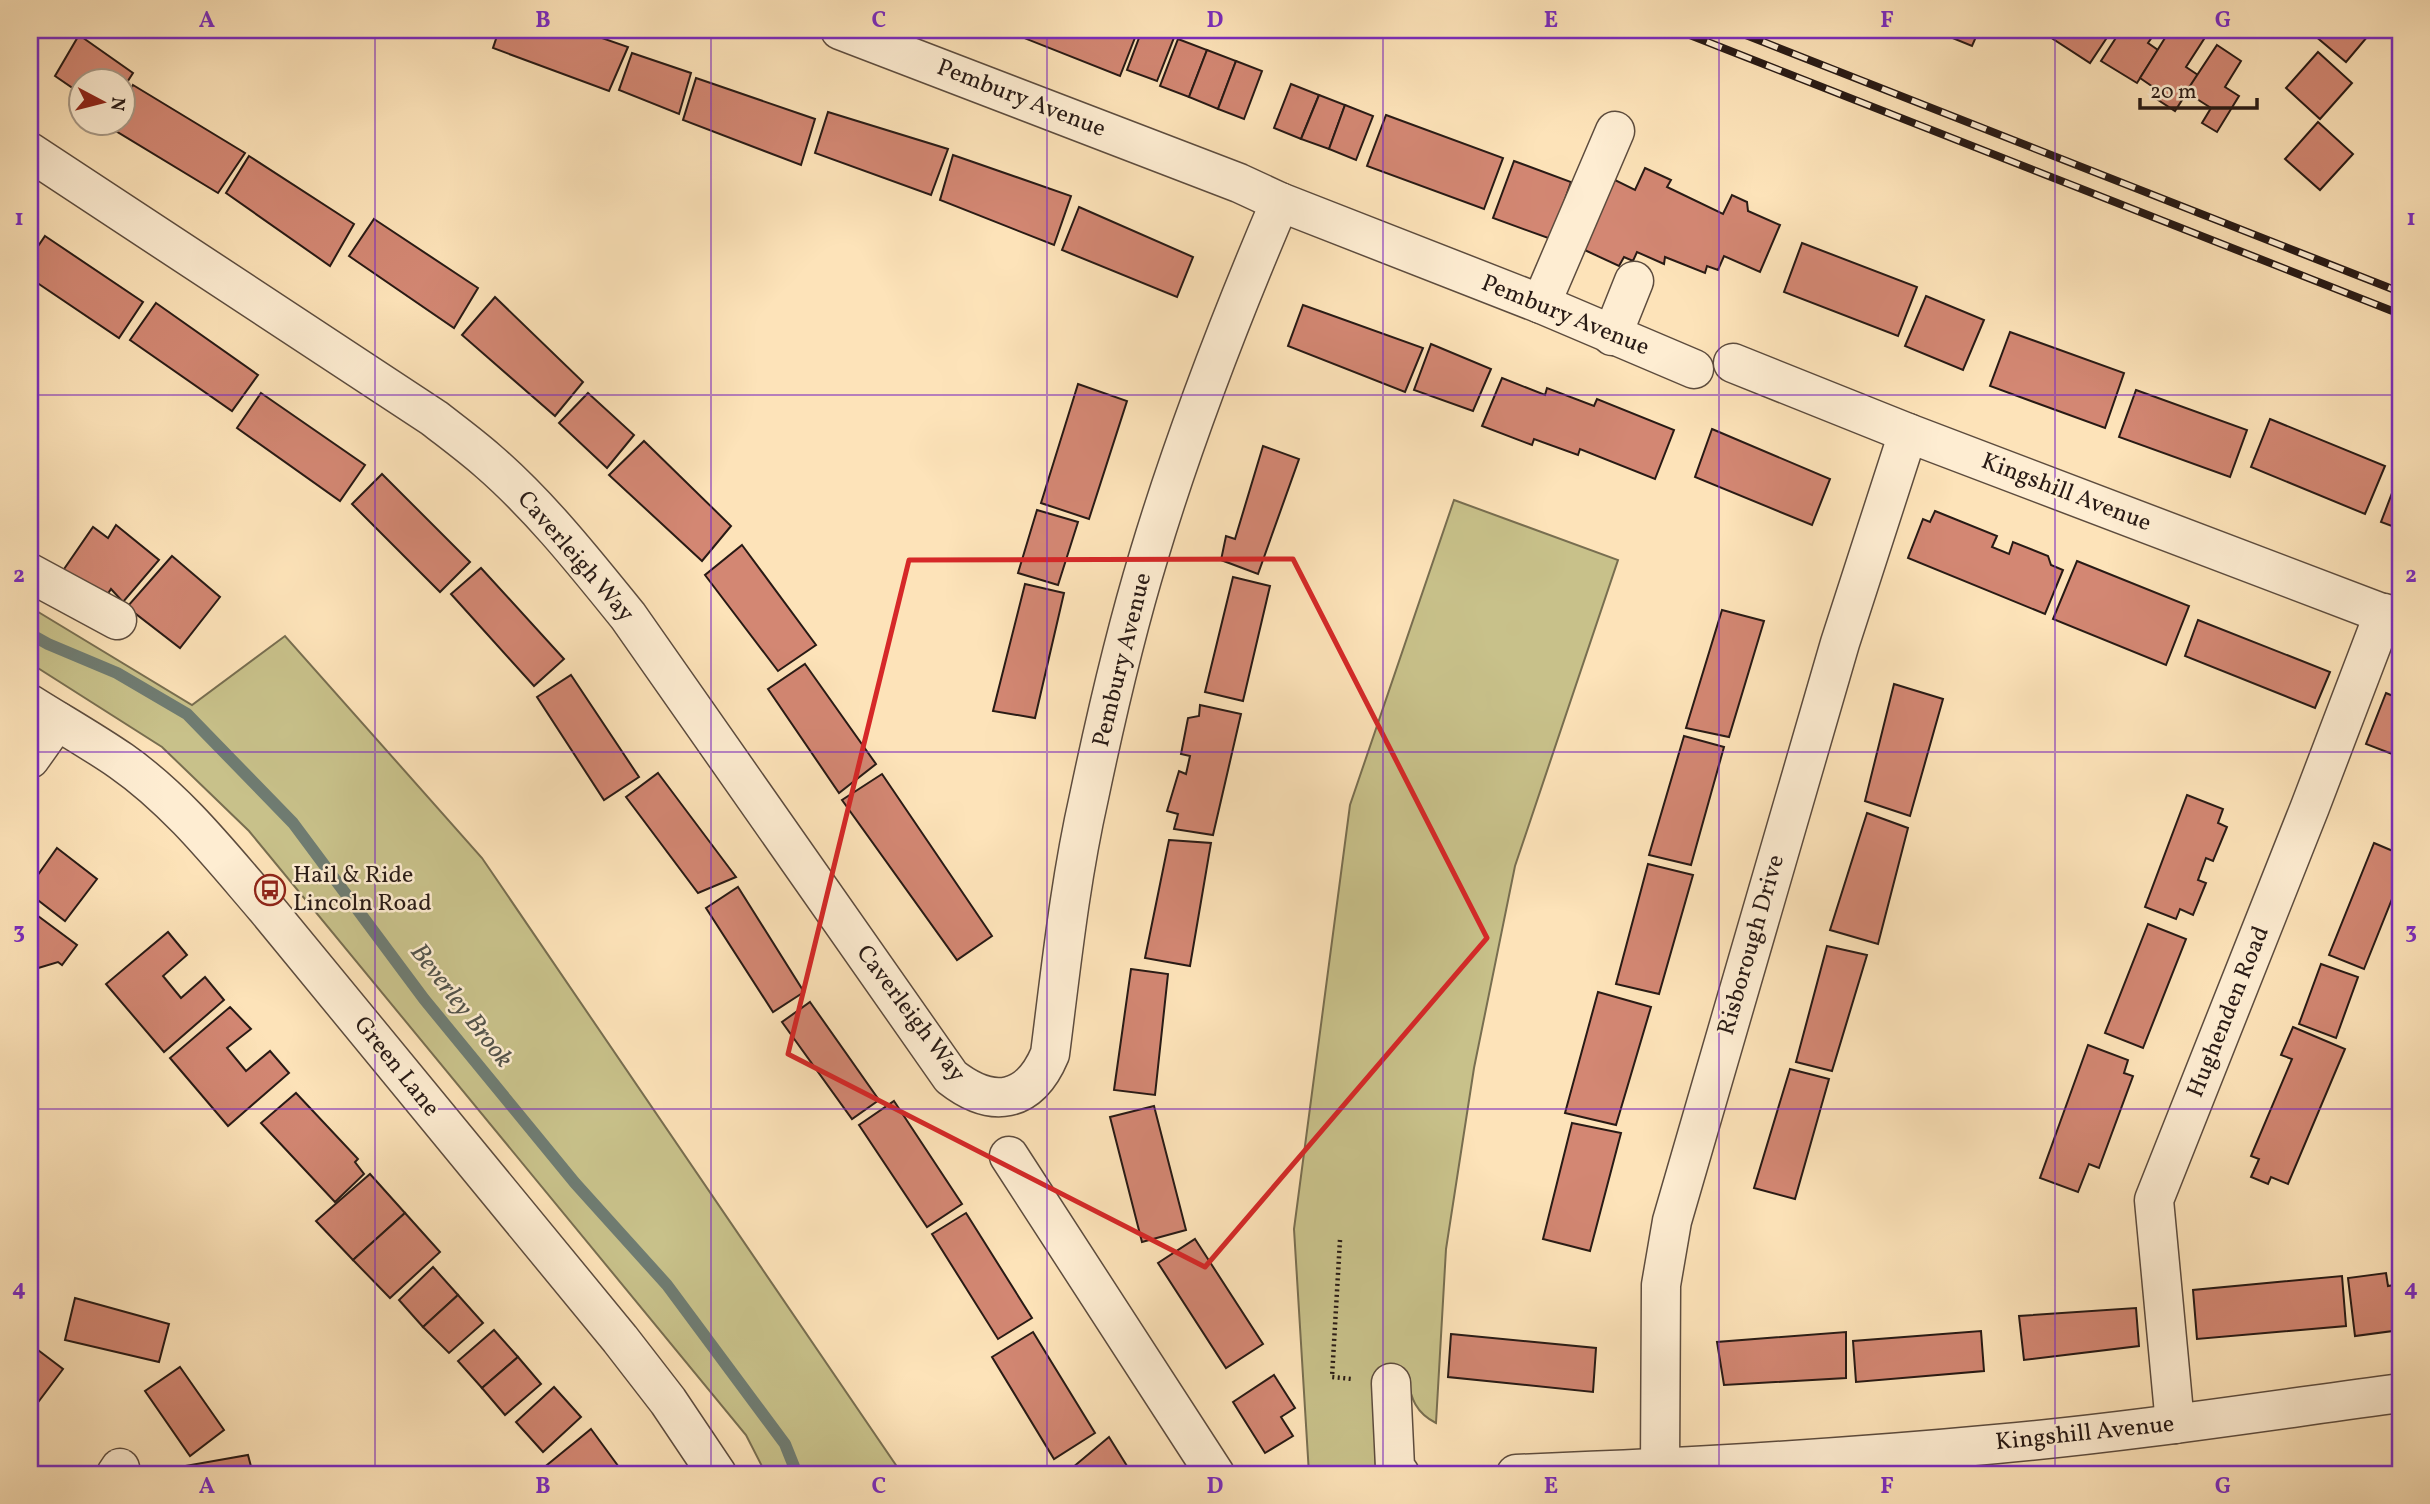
<svg xmlns="http://www.w3.org/2000/svg" width="2430" height="1504" font-family="Vollkorn,serif">
	<rect width="100%" height="100%" fill="#fde3b9"/>
	<filter id="stains"><feTurbulence type="fractalNoise" baseFrequency=".00286" numOctaves="4"/><feColorMatrix values="0 0 0 0 .2 0 0 0 0 .09 0 0 0 0 .02 0 0 0 .5 -.17"/></filter>
	<radialGradient id="worn" r=".72"><stop offset=".6" stop-color="#630" stop-opacity="0"/><stop offset="1" stop-color="#630" stop-opacity=".3"/></radialGradient>
	<g fill="#c8c18a" stroke="#786e50" stroke-width="2">
		<path d="M1454 500 1618 560 1515 866 1474 1068 1446 1249 1436 1423C1416 1413 1411 1399 1407 1377L1374 1375 1376 1474H1309L1294 1229 1350 805Z"/>
		<path d="M30 607 192 705 285 636 482 858 902 1474H766L746 1435 249 831 162 747 30 663Z"/>
	</g>
	<g fill="none" stroke-linecap="round" stroke-linejoin="round">
		<path stroke="#6f7c72" stroke-width="12" d="M30 634 48 644 117 673 187 714 293 823 424 999 575 1183 667 1285 785 1444 797 1474"/>
	</g>
	<g fill="#d38773" stroke="#281a15" stroke-width="2">
		<path d="M499 30H579L628 47 609 91 493 48Z"/>
		<path d="M1004 30H1138L1120 76Z"/>
		<path d="M1142 30H1160L1175 35 1157 81 1127 70Z"/>
		<path d="M1933 30H1979L1972 46Z"/>
		<path d="M2055 30H2112L2090 63 2050 37Z"/>
		<path d="M2121 30H2157L2148 43 2158 50 2137 83 2101 61Z"/>
		<path d="M2170 30H2189L2204 39 2186 67 2198 75 2175 111 2152 96 2156 89 2140 78Z"/>
		<path d="M2308 30H2373L2346 62Z"/>
		<path d="M79 35 133 73 122 90V80H80V93L55 76Z"/>
		<path d="M1178 39 1207 50 1189 97 1160 86Z"/>
		<path d="M2217 45 2241 61 2225 87 2239 96 2217 132 2202 123 2211 108 2186 92Z"/>
		<path d="M1207 50 1236 61 1218 109 1189 97Z"/>
		<path d="M2318 52 2352 83 2320 119 2286 88Z"/>
		<path d="M632 53 691 73 679 114 619 90Z"/>
		<path d="M1236 61 1262 71 1244 119 1218 109Z"/>
		<path d="M696 78 815 119 801 165 683 120Z"/>
		<path d="M1291 84 1319 95 1301 139 1274 128Z"/>
		<path d="M133 85 245 153 218 193 111 128 114 122H122V106Z"/>
		<path d="M1319 95 1345 105 1329 149 1301 139Z"/>
		<path d="M1345 105 1373 116 1356 160 1329 149Z"/>
		<path d="M828 112 948 149 931 195 815 153Z"/>
		<path d="M1386 115 1503 158 1484 209 1367 166Z"/>
		<path d="M2318 122 2353 154 2320 190 2285 159Z"/>
		<path d="M953 155 1071 196 1054 245 940 200Z"/>
		<path d="M249 156 354 224 330 266 226 193Z"/>
		<path d="M1514 161 1571 182 1551 239 1493 218Z"/>
		<path d="M1645 168 1671 180 1667 187 1723 214 1732 195 1747 202 1748 211 1780 225 1760 272 1724 256 1718 270 1707 266 1705 273 1665 257 1664 264 1637 252 1633 261 1624 257 1619 266 1576 246 1609 177 1635 190Z"/>
		<path d="M1079 207 1193 257 1177 297 1062 250Z"/>
		<path d="M374 219 478 288 454 328 349 256Z"/>
		<path d="M45 236 143 302 119 338 30 278V258Z"/>
		<path d="M1802 243 1917 287 1898 336 1784 292Z"/>
		<path d="M1926 296 1984 320 1963 370 1905 346Z"/>
		<path d="M495 297 583 382 555 416 462 335Z"/>
		<path d="M156 303 258 375 232 411 130 340Z"/>
		<path d="M1303 305 1423 348 1405 392 1288 346Z"/>
		<path d="M2010 332 2124 373 2105 428 1990 386Z"/>
		<path d="M1431 344 1491 369 1473 411 1414 390Z"/>
		<path d="M1502 378 1545 395 1547 388 1594 406 1597 399 1674 430 1655 479 1580 449 1578 455 1534 439 1532 445 1482 426Z"/>
		<path d="M1078 384 1127 401 1089 519 1041 503Z"/>
		<path d="M2136 390 2247 430 2230 477 2119 437Z"/>
		<path d="M261 393 365 465 340 501 237 428Z"/>
		<path d="M588 393 634 435 607 468 559 423Z"/>
		<path d="M2270 419 2385 466 2365 514 2251 467Z"/>
		<path d="M1712 429 1830 479 1812 525 1695 477Z"/>
		<path d="M644 441 731 526 702 561 609 475Z"/>
		<path d="M1263 446 1299 459 1258 574 1221 560 1226 536 1235 539Z"/>
		<path d="M2400 472V529L2381 522Z"/>
		<path d="M382 474 470 562 440 592 352 504Z"/>
		<path d="M1037 510 1078 522 1058 585 1018 573Z"/>
		<path d="M1935 511 1997 536 1992 547 2009 554 2013 542 2048 556 2051 565 2063 570 2045 614 1908 558 1923 519 1930 522Z"/>
		<path d="M116 525 159 560 123 602 111 589 102 603 62 572 93 527 108 538Z"/>
		<path d="M742 545 816 645 778 671 705 575Z"/>
		<path d="M172 556 220 597 180 648 127 607Z"/>
		<path d="M2077 561 2189 606 2166 665 2053 619Z"/>
		<path d="M481 568 564 659 534 686 451 594Z"/>
		<path d="M1233 577 1270 586 1243 701 1205 692Z"/>
		<path d="M1025 584 1064 593 1035 718 993 711Z"/>
		<path d="M1722 610 1764 621 1729 737 1686 728Z"/>
		<path d="M2198 620 2330 672 2315 708 2185 656Z"/>
		<path d="M805 664 876 764 839 793 768 689Z"/>
		<path d="M571 675 639 777 604 800 537 697Z"/>
		<path d="M1894 684 1943 699 1910 816 1865 801Z"/>
		<path d="M2386 693 2400 699V757L2366 744Z"/>
		<path d="M1200 705 1241 714 1213 835 1174 829 1178 814 1167 811 1179 771 1186 774 1190 756 1181 754 1188 718 1199 716Z"/>
		<path d="M1684 736 1724 747 1691 865 1649 855Z"/>
		<path d="M658 773 736 877 698 893 626 797Z"/>
		<path d="M882 774 992 936 957 960 842 800Z"/>
		<path d="M2187 795 2223 809 2218 823 2227 827 2213 861 2206 858 2198 880 2206 883 2193 915 2180 909 2176 919 2145 907Z"/>
		<path d="M1867 813 1908 828 1878 944 1830 930Z"/>
		<path d="M1169 840 1211 843 1190 966 1145 958Z"/>
		<path d="M2374 843 2400 854V879L2364 969 2329 955Z"/>
		<path d="M57 848 97 879 65 921 30 894V886Z"/>
		<path d="M1648 864 1693 875 1659 994 1616 984Z"/>
		<path d="M738 887 804 992 773 1012 706 908Z"/>
		<path d="M30 910 77 945 62 965 58 962 35 969 30 974Z"/>
		<path d="M2148 924 2186 939 2143 1048 2105 1033Z"/>
		<path d="M168 932 187 955 163 976 181 998 205 977 224 1000 164 1052 106 984Z"/>
		<path d="M1827 946 1867 955 1832 1071 1796 1062Z"/>
		<path d="M2321 964 2358 977 2336 1038 2299 1024Z"/>
		<path d="M1131 969 1168 974 1155 1095 1114 1090Z"/>
		<path d="M1598 992 1651 1007 1616 1125 1565 1113Z"/>
		<path d="M810 1002 879 1100 852 1119 782 1022Z"/>
		<path d="M230 1007 251 1029 227 1048 246 1071 270 1051 289 1073 228 1126 170 1058Z"/>
		<path d="M2293 1027 2345 1049 2288 1184 2271 1177 2268 1184 2251 1177 2259 1159 2251 1156 2292 1059 2281 1055Z"/>
		<path d="M2088 1045 2128 1060 2124 1073 2133 1076 2099 1168 2089 1164 2078 1192 2040 1178Z"/>
		<path d="M1790 1069 1829 1079 1795 1199 1754 1188Z"/>
		<path d="M296 1093 358 1159 355 1162 364 1174 335 1202 261 1123Z"/>
		<path d="M894 1101 962 1204 927 1227 859 1125Z"/>
		<path d="M1154 1106 1186 1230 1142 1242 1110 1117Z"/>
		<path d="M1572 1123 1621 1133 1590 1251 1543 1239Z"/>
		<path d="M370 1174 405 1213 353 1260 316 1221Z"/>
		<path d="M405 1213 440 1252 390 1298 353 1260Z"/>
		<path d="M966 1213 1032 1318 998 1339 932 1234Z"/>
		<path d="M1195 1239 1263 1344 1226 1368 1158 1263Z"/>
		<path d="M433 1267 458 1295 423 1327 399 1300Z"/>
		<path d="M2386 1273 2388 1286 2400 1284V1330L2355 1336 2348 1278Z"/>
		<path d="M2342 1276 2346 1326 2197 1339 2193 1290Z"/>
		<path d="M458 1295 483 1323 449 1353 423 1327Z"/>
		<path d="M75 1298 169 1324 159 1362 65 1340Z"/>
		<path d="M2136 1308 2139 1346 2024 1360 2019 1316Z"/>
		<path d="M494 1330 518 1357 482 1388 458 1361Z"/>
		<path d="M1981 1331 1984 1371 1856 1382 1853 1341Z"/>
		<path d="M1033 1332 1095 1433 1054 1459 992 1357Z"/>
		<path d="M1846 1332V1378L1724 1385 1717 1342Z"/>
		<path d="M1451 1334 1596 1348 1593 1392 1448 1377Z"/>
		<path d="M30 1344 63 1369 30 1413Z"/>
		<path d="M518 1357 541 1384 505 1415 482 1388Z"/>
		<path d="M180 1367 224 1430 190 1456 145 1391Z"/>
		<path d="M1274 1375 1295 1408 1281 1417 1293 1436 1265 1453 1233 1402Z"/>
		<path d="M554 1387 581 1417 543 1452 516 1422Z"/>
		<path d="M591 1429 624 1474H536Z"/>
		<path d="M1109 1437 1132 1474H1067L1066 1473Z"/>
		<path d="M248 1455 253 1474H187L185 1466Z"/>
		<path d="M2382 1468 2387 1472 2400 1470V1474H2352V1472Z"/>
		<path d="M2324 1471 2325 1474H2299Z"/>
	</g>
	<g fill="none" stroke-linecap="round" stroke-linejoin="round">
		<g stroke="#5d4c3e" stroke-width="41">
			<g id="minor">
				<path d="M840 30 1239 183 1280 202 1541 304 1694 369"/>
				<path d="M30 152 434 418C452 432 471 446 488 461 541 507 585 563 628 616L951 1077C992 1109 1029 1104 1050 1054 1061 968 1070 881 1089 797 1106 716 1125 634 1149 555 1185 435 1231 317 1280 202"/>
				<path d="M1541 304 1615 131"/>
				<path d="M1612 336 1634 281"/>
				<path d="M1733 363 1908 433 2400 620"/>
				<path d="M30 573 117 620"/>
				<path d="M30 704C60 723 92 741 121 761 177 800 221 856 265 907L620 1339 668 1401 717 1474"/>
				<path d="M30 759 57 721"/>
				<path d="M1009 1156 1215 1474"/>
				<path d="M1391 1383 1395 1467 1400 1474"/>
				<path d="M2175 1424 2154 1200 2310 807 2384 613"/>
				<path d="M1660 1468 1661 1285 1672 1221 1840 643 1908 433"/>
				<path d="M116 1474 120 1468"/>
				<path d="M1516 1474C1676 1468 1837 1459 1996 1444 2131 1432 2266 1411 2400 1393"/>
			</g>
		</g>
		<path stroke="#281a15" stroke-width="4.5" stroke-dasharray="2 3.5" stroke-linecap="butt" d="M1340 1240 1332 1377 1352 1379"/>
		<use href="#minor" stroke="#feedd2" stroke-width="38"/>
		<g stroke="#281a15" stroke-width="8">
			<g id="rail">
				<path d="M1677 30 2400 314"/>
				<path d="M1733 30 2400 292"/>
			</g>
		</g>
		<use href="#rail" stroke="#feedd2" stroke-width="5" stroke-dasharray="16" stroke-linecap="butt"/>
	</g>
	<path fill="none" stroke="#d62828" stroke-width="5" stroke-linejoin="round" d="M1293 559 1487 938 1205 1267 788 1054 909 560Z"/>
	<path fill="none" stroke="#7b2cbf" stroke-width="2" stroke-opacity="0.55" d="M375 30V1474M711 30V1474M1047 30V1474M1383 30V1474M1719 30V1474M2055 30V1474M30 395H2400M30 752H2400M30 1109H2400"/>
	<defs>
		<g id="bus-ring" transform="scale(1.575)"><circle r="9.5" fill="#feedd2" stroke="#8f2418" stroke-width="1.5"/><path d="M-5-6H5V4H4V6H2V4H-2V6H-4V4H-5ZM-3.5-4V0h7V-4ZM-3.5 1.2v1.5H-2V1.2ZM2 1.2v1.5H3.5V1.2Z" fill="#8f2418"/></g>
	</defs>
	<g fill-rule="evenodd">
		<use href="#bus-ring" x="270" y="890"/>
	</g>
	<g text-anchor="middle" dominant-baseline="central" stroke-width="5" stroke-linejoin="round" paint-order="stroke">
		<g font-size="24" fill="#281a15" stroke="#feedd2">
			<text transform="translate(1021 99) rotate(21)">Pembury Avenue</text>
			<text transform="translate(1565 316) rotate(22)">Pembury Avenue</text>
			<text transform="translate(2066 493) rotate(21)">Kingshill Avenue</text>
			<text transform="translate(575 557) rotate(49)">Caverleigh Way</text>
			<text transform="translate(1123 660) rotate(-76)">Pembury Avenue</text>
			<text transform="translate(1752 945) rotate(-74)">Risborough Drive</text>
			<text transform="translate(2229 1012) rotate(-68)">Hughenden Road</text>
			<text transform="translate(910 1014) rotate(53)">Caverleigh Way</text>
			<text transform="translate(396 1067) rotate(51)">Green Lane</text>
			<text transform="translate(2085 1434) rotate(-6)">Kingshill Avenue</text>
		</g>
		<g font-size="24" fill="#281a15" stroke="#feedd2" text-anchor="start">
			<text x="293" y="876">Hail &amp; Ride<tspan x="293" dy="28">Lincoln Road</tspan></text>
		</g>
		<g font-size="26" font-style="italic" fill="#52534b" stroke="#feedd2">
			<text transform="translate(461 1006) rotate(52)">Beverley Brook</text>
		</g>
	</g>
	<rect width="2430" height="1504" fill="none" stroke="#fde3b9" stroke-width="77"/>
	<g transform="translate(102 102) rotate(97)"><circle r="33" fill="#feedd2" stroke="#a89986" stroke-width="2"/>
	<path d="M0-5L12 26L0 18L-12 26Z" fill="#8f2418"/>
	<text y="-10" font-size="19" font-weight="bold" text-anchor="middle" fill="#281a15">N</text>
	</g>
	<path d="M2140 98v10h117v-10" fill="none" stroke="#281a15" stroke-width="3.5"/>
	<text x="2150" y="98" font-size="21" fill="#281a15" stroke="#feedd2" stroke-width="5" paint-order="stroke">20 m</text>
	<rect x="38" y="38" width="2354" height="1428" fill="none" stroke="#7b2cbf" stroke-width="2.5"/>
	<g font-size="23" text-anchor="middle" font-weight="bold" fill="#7b2cbf">
		<text x="207" y="27">A</text>
		<text x="543" y="27">B</text>
		<text x="879" y="27">C</text>
		<text x="1215" y="27">D</text>
		<text x="1551" y="27">E</text>
		<text x="1887" y="27">F</text>
		<text x="2223" y="27">G</text>
		<text x="19" y="225">1</text>
		<text x="2411" y="225">1</text>
		<text x="19" y="582">2</text>
		<text x="2411" y="582">2</text>
		<text x="19" y="938">3</text>
		<text x="2411" y="938">3</text>
		<text x="19" y="1295">4</text>
		<text x="2411" y="1295">4</text>
		<text x="207" y="1493">A</text>
		<text x="543" y="1493">B</text>
		<text x="879" y="1493">C</text>
		<text x="1215" y="1493">D</text>
		<text x="1551" y="1493">E</text>
		<text x="1887" y="1493">F</text>
		<text x="2223" y="1493">G</text>
	</g>
	<rect width="100%" height="100%" filter="url(#stains)"/>
	<rect width="100%" height="100%" fill="url(#worn)"/>
</svg>
